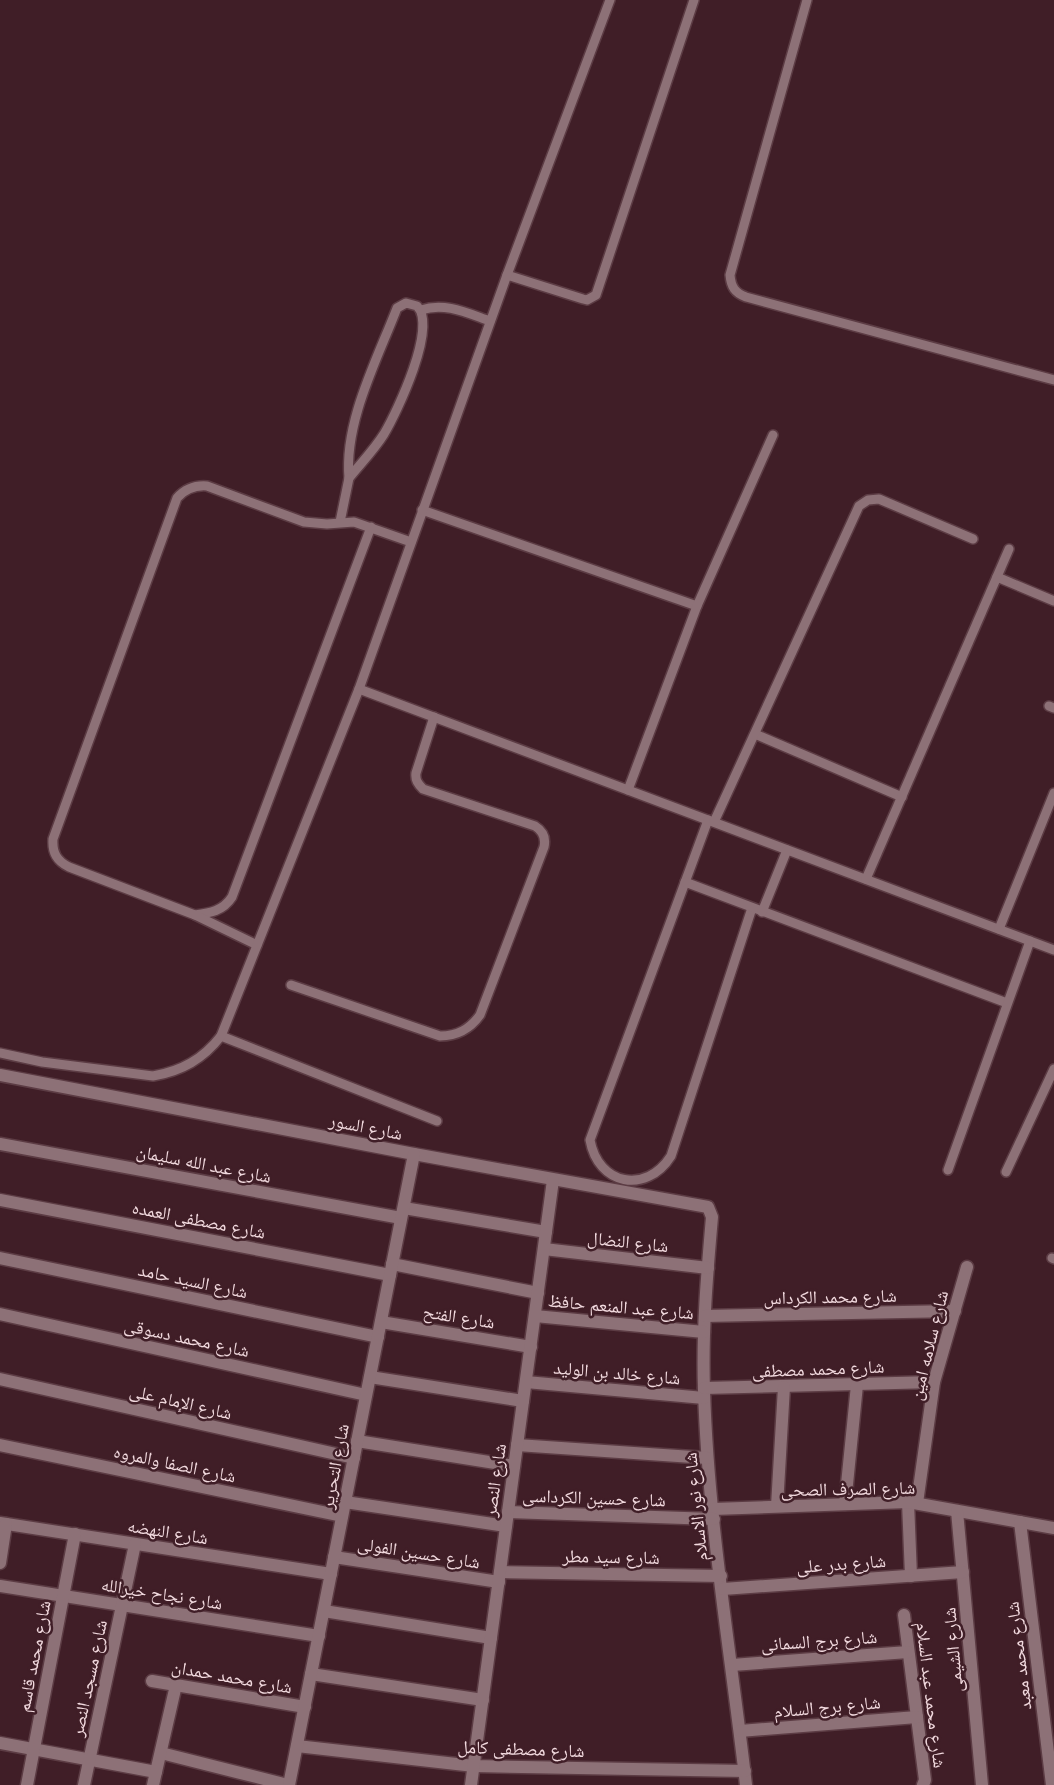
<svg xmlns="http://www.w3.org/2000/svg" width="1054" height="1785" font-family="'Noto Sans','Noto Naskh Arabic',sans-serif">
	<rect width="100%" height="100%" fill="#401e27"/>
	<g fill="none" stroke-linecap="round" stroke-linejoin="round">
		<g stroke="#5c3c44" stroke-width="12">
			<g id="service">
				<path d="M807 0 730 275C731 287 735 293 746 297L1054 380"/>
				<path d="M507 275 583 299 587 300 596 295 694 0"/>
				<path d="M406 303 417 306C438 326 397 412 384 434 374 450 361 463 349 478 344 422 377 360 397 308Z"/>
				<path d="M421 310C445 302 467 313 490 321"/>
				<path d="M422 510 697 606"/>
				<path d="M340 522 349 478"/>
				<path d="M997 577 1054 601"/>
				<path d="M359 689 1054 950"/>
				<path d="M1049 706 1054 708"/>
				<path d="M755 734 902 797"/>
				<path d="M628 790 697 606 773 435"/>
				<path d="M708 820 590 1140C598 1185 646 1195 671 1156L752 908"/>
				<path d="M714 822 859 506 868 500 879 499 973 539"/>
				<path d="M866 879 1009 549"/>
				<path d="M685 882 1007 1003"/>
				<path d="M762 912 787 850"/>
				<path d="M195 915C210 913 223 911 232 897L371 527"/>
				<path d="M999 929 1054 793"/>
				<path d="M257 945 195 915 69 867C57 861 52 853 53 839L177 498C185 489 194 485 207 486L304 522 327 524 354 522 411 542"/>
				<path d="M291 985 440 1036C458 1036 470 1029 480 1015L544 847C546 838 543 831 535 826L423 789C418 784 415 780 416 773L434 717"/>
				<path d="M221 1036 437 1121"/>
				<path d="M0 1053 42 1062 153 1076C182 1071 203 1059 221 1036L359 689 507 275 610 0"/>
				<path d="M948 1170 1030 941"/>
				<path d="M1006 1172 1054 1069"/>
				<path d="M1052 1258 1054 1259"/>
			</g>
		</g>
		<g stroke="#5c3c44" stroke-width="15">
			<g id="minor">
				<path d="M0 1075 414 1154 708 1207 712 1217C707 1274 702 1332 704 1390 708 1522 731 1654 746 1785"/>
				<path d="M0 1144 401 1218"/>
				<path d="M0 1200 390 1275"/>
				<path d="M404 1208 546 1232"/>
				<path d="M544 1249 708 1268"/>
				<path d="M0 1258 378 1337"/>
				<path d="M392 1264 538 1293"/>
				<path d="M0 1314 366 1395"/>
				<path d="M535 1316 704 1332"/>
				<path d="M705 1316 955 1311"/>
				<path d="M381 1322 531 1347"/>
				<path d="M370 1377 523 1401"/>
				<path d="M0 1379 354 1458"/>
				<path d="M526 1382 704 1398"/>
				<path d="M704 1388 934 1382"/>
				<path d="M357 1441 514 1466"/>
				<path d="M0 1445 342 1516"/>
				<path d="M517 1445 707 1458"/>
				<path d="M345 1502 506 1526"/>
				<path d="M908 1502 911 1576"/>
				<path d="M917 1503 934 1382 967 1267"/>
				<path d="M845 1504 857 1385"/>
				<path d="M777 1506 784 1387"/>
				<path d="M713 1509 908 1502 1054 1528"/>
				<path d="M957 1511 982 1785"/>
				<path d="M508 1512 714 1519"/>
				<path d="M1020 1522 1052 1785"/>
				<path d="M0 1523 331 1574"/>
				<path d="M334 1557 499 1582"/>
				<path d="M0 1563 6 1524"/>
				<path d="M500 1572 721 1576"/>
				<path d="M0 1586 319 1636"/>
				<path d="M723 1589 963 1572"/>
				<path d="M324 1611 491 1638"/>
				<path d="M904 1615 925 1780 923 1785"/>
				<path d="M732 1665 908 1652"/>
				<path d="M311 1674 483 1700"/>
				<path d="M152 1681 305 1707"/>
				<path d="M740 1731 917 1717"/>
				<path d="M0 1743 156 1772"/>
				<path d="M297 1746 474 1766 745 1771"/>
				<path d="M161 1753 288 1785"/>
				<path d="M27 1785 75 1534"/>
				<path d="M84 1785 135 1544"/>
				<path d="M153 1785 176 1685"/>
				<path d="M289 1785 414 1154"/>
				<path d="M471 1785 553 1180"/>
			</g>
		</g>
		<use href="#service" stroke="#8d7177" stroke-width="9"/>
		<use href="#minor" stroke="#8d7177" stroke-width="12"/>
	</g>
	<g text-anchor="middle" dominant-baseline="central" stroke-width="5" stroke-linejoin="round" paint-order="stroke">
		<g font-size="18" fill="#f1d9de" stroke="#401e27">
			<text transform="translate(366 1126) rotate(11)">شارع السور</text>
			<text transform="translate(204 1163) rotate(11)">شارع عبد الله سليمان</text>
			<text transform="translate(199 1219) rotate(11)">شارع مصطفى العمده</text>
			<text transform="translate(628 1241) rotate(6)">شارع النضال</text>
			<text transform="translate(193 1280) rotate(12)">شارع السيد حامد</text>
			<text transform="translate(830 1296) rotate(-1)">شارع محمد الكرداس</text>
			<text transform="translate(621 1306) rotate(5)">شارع عبد المنعم حافظ</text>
			<text transform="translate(459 1316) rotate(9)">شارع الفتح</text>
			<text transform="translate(187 1337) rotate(12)">شارع محمد دسوقى</text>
			<text transform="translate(928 1345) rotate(-76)">شارع سلامه امين</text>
			<text transform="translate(818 1368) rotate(-2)">شارع محمد مصطفى</text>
			<text transform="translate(617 1372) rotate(5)">شارع خالد بن الوليد</text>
			<text transform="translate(181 1401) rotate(13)">شارع الإمام على</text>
			<text transform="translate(175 1463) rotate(12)">شارع الصفا والمروه</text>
			<text transform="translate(334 1466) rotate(-79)">شارع التحرير</text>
			<text transform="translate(494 1480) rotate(-82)">شارع النصر</text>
			<text transform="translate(848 1488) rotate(-1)">شارع الصرف الصحى</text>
			<text transform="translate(594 1497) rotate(2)">شارع حسين الكرداسى</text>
			<text transform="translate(695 1507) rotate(-96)">شارع نور الاسلام</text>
			<text transform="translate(168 1531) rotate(9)">شارع النهضه</text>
			<text transform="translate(419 1552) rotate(9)">شارع حسين الفولى</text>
			<text transform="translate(611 1556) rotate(1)">شارع سيد مطر</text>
			<text transform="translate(841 1563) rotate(-4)">شارع بدر على</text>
			<text transform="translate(162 1593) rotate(9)">شارع نجاح خيرالله</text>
			<text transform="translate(819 1640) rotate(-4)">شارع برج السمانى</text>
			<text transform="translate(952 1650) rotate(-95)">شارع الشيمى</text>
			<text transform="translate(33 1656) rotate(-79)">شارع محمد قاسم</text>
			<text transform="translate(1018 1656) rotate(-97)">شارع محمد معبد</text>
			<text transform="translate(232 1676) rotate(10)">شارع محمد حمدان</text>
			<text transform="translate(88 1678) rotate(-78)">شارع مسجد النصر</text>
			<text transform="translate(932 1695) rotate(83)">شارع محمد عبد السلام</text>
			<text transform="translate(827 1706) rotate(-5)">شارع برج السلام</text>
			<text transform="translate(521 1748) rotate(2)">شارع مصطفى كامل</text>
		</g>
	</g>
</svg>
